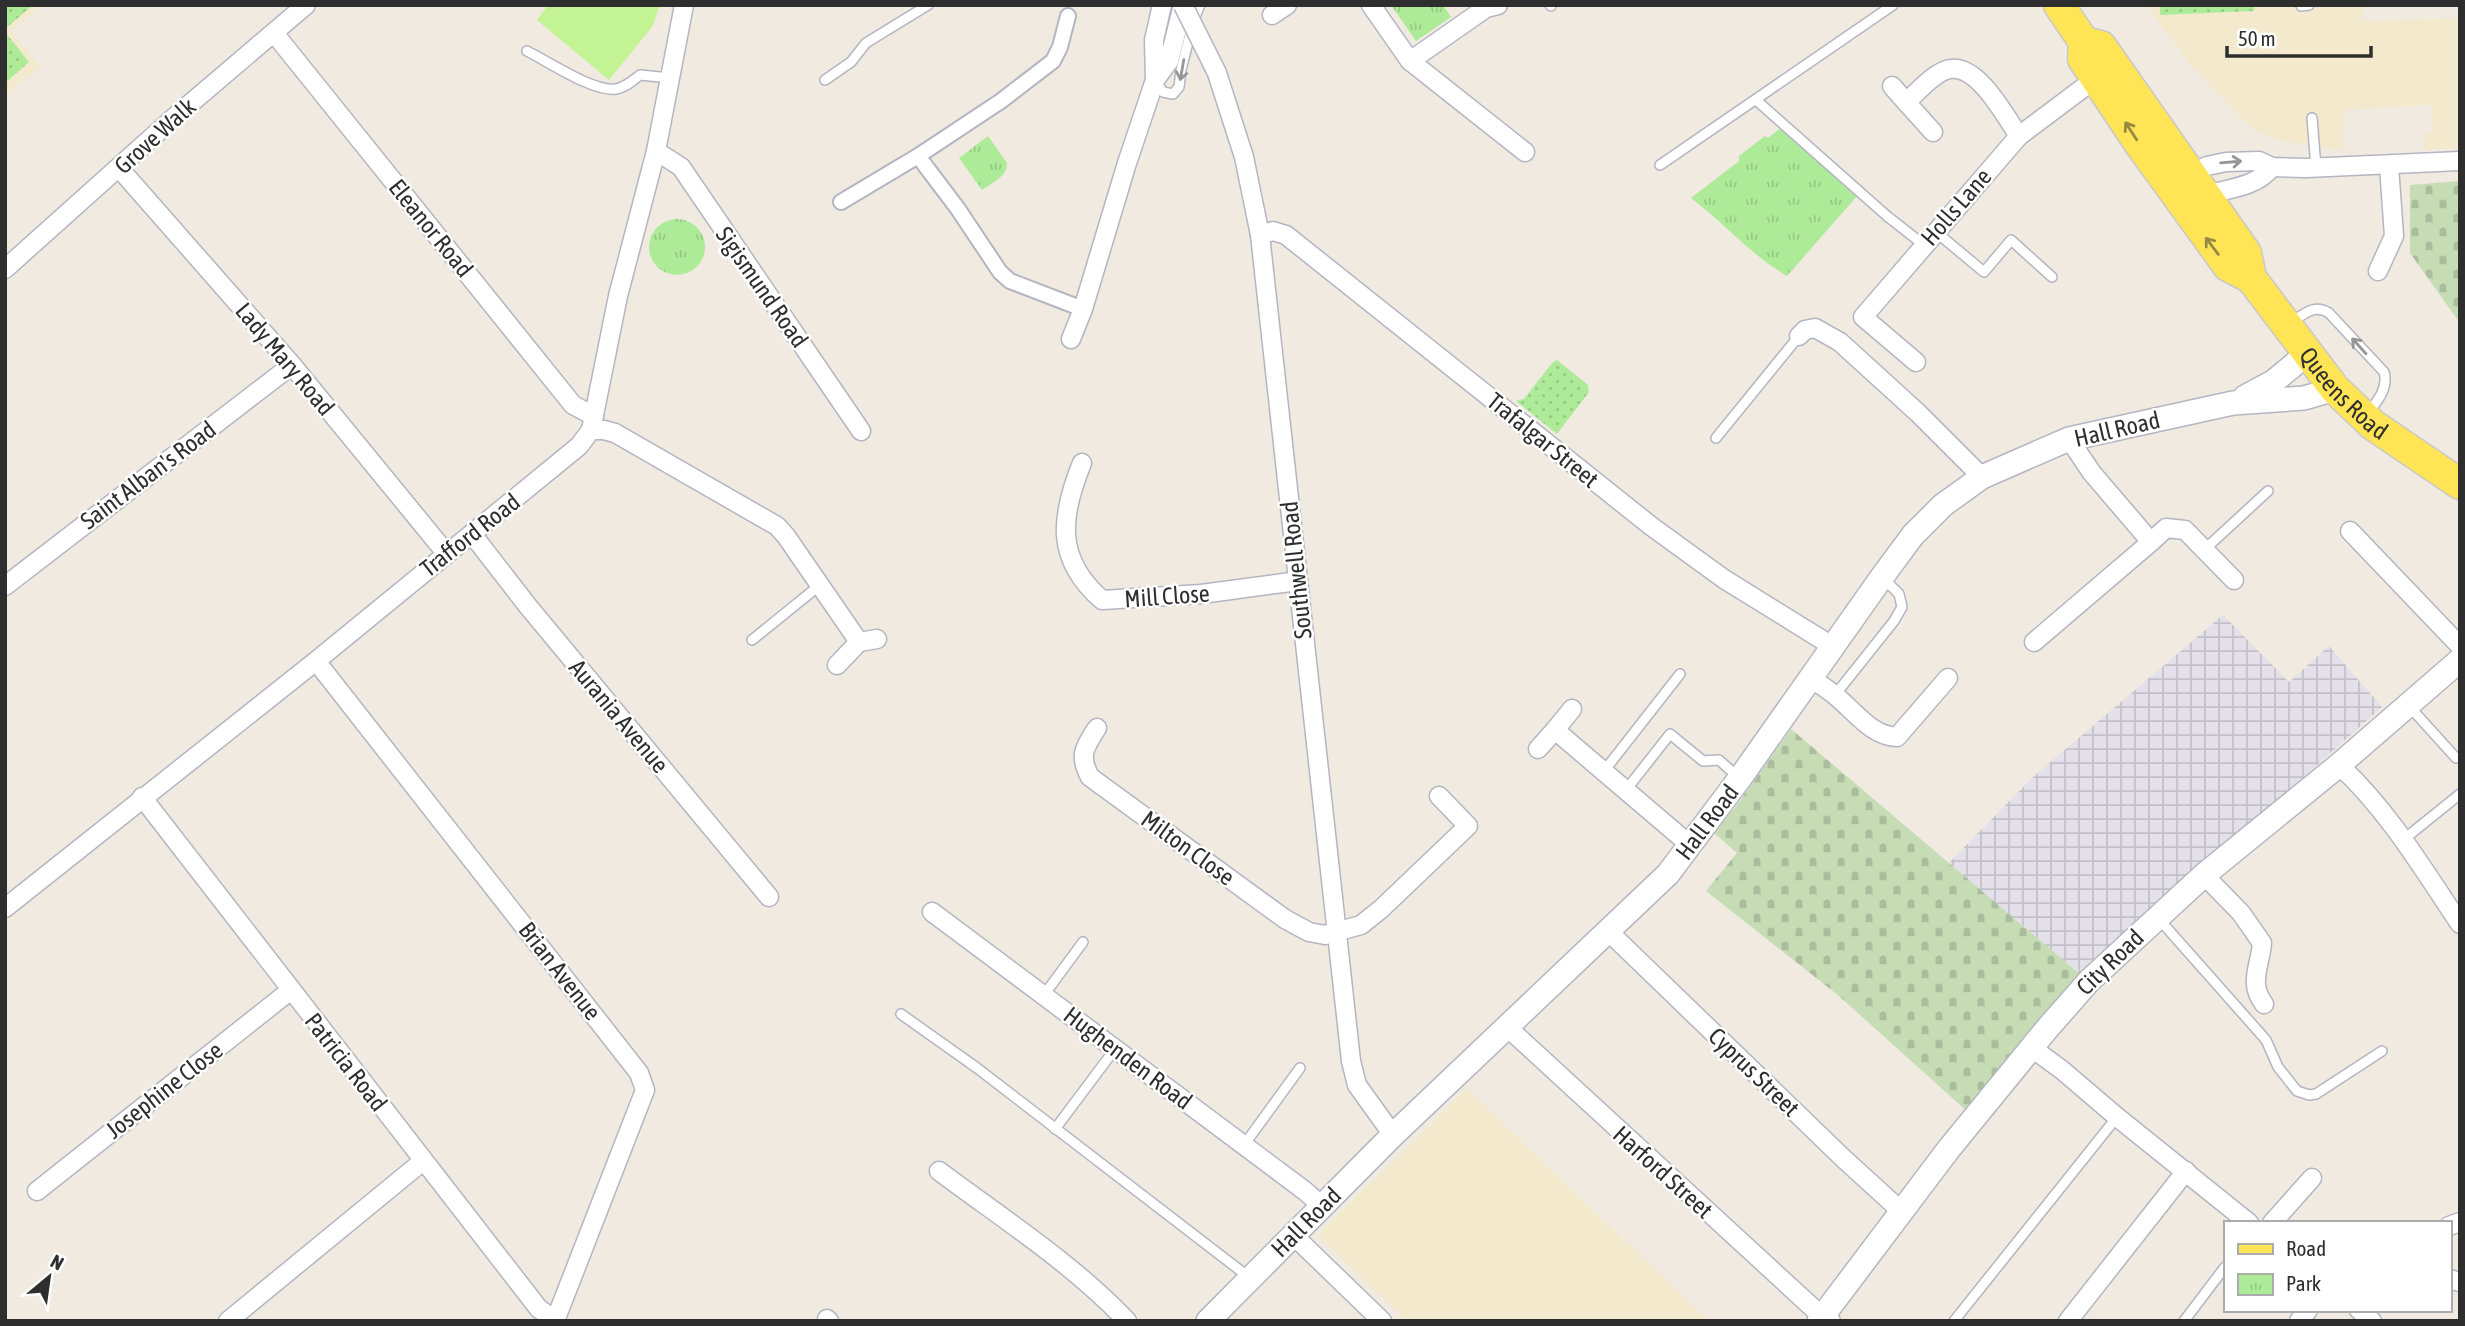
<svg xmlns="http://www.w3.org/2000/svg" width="2465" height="1326" font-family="'Asap Condensed',sans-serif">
	<defs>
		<pattern id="industrial-grid" width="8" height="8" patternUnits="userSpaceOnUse" patternTransform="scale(1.75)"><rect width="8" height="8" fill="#e3e0e9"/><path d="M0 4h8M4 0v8" fill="none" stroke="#c3c0c8"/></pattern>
		<pattern id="grass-dots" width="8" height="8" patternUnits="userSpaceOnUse" patternTransform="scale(1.75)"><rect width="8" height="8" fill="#aeeb98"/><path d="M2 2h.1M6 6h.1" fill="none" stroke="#96ca83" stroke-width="1.8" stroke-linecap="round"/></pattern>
		<pattern id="cemetery-stones" width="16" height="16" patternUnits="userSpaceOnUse" patternTransform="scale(1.75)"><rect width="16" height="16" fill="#c5dcb5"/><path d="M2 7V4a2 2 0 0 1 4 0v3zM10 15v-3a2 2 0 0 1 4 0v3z" fill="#aabd9c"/></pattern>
		<pattern id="park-tufts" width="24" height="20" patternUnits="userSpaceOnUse" patternTransform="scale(1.75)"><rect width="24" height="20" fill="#aeeb98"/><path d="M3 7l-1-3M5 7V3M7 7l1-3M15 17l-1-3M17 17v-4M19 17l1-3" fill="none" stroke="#96ca83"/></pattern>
	</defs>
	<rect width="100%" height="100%" fill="#f0eae0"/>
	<path fill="url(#industrial-grid)" d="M2223 615 2289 682 2329 646 2382 707 2081 975 1949 863 2033 777Z"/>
	<g fill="#f3eace">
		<path d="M5 5H41L11 31 40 66 5 96Z"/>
		<path d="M2148 5H2362L2363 21 2460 18V148L2424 150V133L2433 131 2431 105 2344 110 2342 150 2274 139 2252 129 2194 68 2154 17Z"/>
		<path d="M1467 1089 1558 1176 1708 1321H1408L1317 1235Z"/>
	</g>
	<g fill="url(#grass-dots)">
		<path d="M5 5H33L5 29Z"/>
		<path d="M2160 5H2254V11L2160 15Z"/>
		<path d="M5 32 29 62 5 83Z"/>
		<path d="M1557 360 1588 385 1589 392 1557 434 1516 401 1524 399 1552 363Z"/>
	</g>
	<g fill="url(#cemetery-stones)">
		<path d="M2460 181V323L2410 253V185Z"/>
		<path d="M1791 729 2081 975 1969 1113 1839 996 1706 891 1737 853 1714 833 1737 805Z"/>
	</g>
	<g fill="url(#park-tufts)">
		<path d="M1391 5H1443L1451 17 1416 41Z"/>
		<path d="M1782 127 1858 195 1787 276C1751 255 1724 223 1691 198L1739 161V156L1765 136 1768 138Z"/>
		<path d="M988 136 1007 163C1008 176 992 183 982 190L959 158Z"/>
		<circle cx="677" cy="247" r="28"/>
	</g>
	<path fill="#c3f393" d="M548 5H660L652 27 609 80 537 20Z"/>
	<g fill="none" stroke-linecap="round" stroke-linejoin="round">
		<g stroke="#b4b5c2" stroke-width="12">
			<g id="service">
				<path d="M1550 5 1551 6"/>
				<path d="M2301 6 2309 5"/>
				<path d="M527 51C549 62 593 92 616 89 626 87 632 81 640 75L670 78"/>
				<path d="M825 80 851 62 866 43 928 5"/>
				<path d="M1156 82 1163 92 1173 94 1179 87 1181 70 1194 19 1200 5"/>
				<path d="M1756 100 1887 216 1924 245"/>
				<path d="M2312 118 2316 168"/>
				<path d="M1660 165 1893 5"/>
				<path d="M1936 232 1984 272 2011 240 2052 277"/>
				<path d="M2289 324C2303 315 2314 303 2329 313L2384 372C2389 389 2376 403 2366 415"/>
				<path d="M1716 438 1799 336"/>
				<path d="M2204 550 2268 491"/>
				<path d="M752 640 820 585"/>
				<path d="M1835 695 1894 621 1902 607 1899 594 1882 577"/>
				<path d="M2409 706 2456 758"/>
				<path d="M1604 771 1680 674"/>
				<path d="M1626 790 1670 734 1703 761 1719 760 1738 777"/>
				<path d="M2403 840 2460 794"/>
				<path d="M2158 918 2266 1040 2278 1067 2297 1091 2309 1095 2316 1094 2382 1051"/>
				<path d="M1044 995 1083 942"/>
				<path d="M901 1014 977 1068 1250 1278"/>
				<path d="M1055 1129 1115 1049"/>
				<path d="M1244 1145 1300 1068"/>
				<path d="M1954 1321 2117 1117"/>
				<path d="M2184 1321 2225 1267"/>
			</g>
		</g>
		<g stroke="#b4b5c2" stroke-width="18">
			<g id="pedestrian">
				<path d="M918 156 1001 101 1053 61 1060 47 1068 16"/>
				<path d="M841 202 918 156 958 209 1000 272 1010 281 1083 309"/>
			</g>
		</g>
		<g stroke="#b4b5c2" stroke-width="21">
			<g id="minor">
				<path d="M1371 5 1410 61 1525 152"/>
				<path d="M1272 15 1287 5"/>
				<path d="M274 33 573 405 594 416"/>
				<path d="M1410 61 1486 8 1498 5"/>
				<path d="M1217 73 1244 157 1260 235 1351 1061 1357 1085 1393 1135"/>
				<path d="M1155 80 1154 40 1162 5"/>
				<path d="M1892 86 1906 102"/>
				<path d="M1933 132 1906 102C1918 92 1934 72 1950 69 1978 64 2005 116 2019 136"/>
				<path d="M656 151 681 167 861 431"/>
				<path d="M119 168 292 365 446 553"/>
				<path d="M2185 178 2207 166 2226 162 2259 161 2272 167 2306 168 2460 161"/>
				<path d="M2200 197C2225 188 2255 189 2272 167"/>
				<path d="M1260 235 1273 231 1286 235 1651 526 1724 579 1832 646"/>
				<path d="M5 269 178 114 306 5"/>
				<path d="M2378 271 2394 236 2389 166"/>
				<path d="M1799 336 1805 330 1815 328 1840 342 1918 413 1982 477"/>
				<path d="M1071 339 1083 309 1127 163 1155 80 1169 61 1183 5"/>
				<path d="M1916 362 1863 317 2019 136 2103 73"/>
				<path d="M591 430H604L615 433 777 526 786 536 859 642 837 665"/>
				<path d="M1082 463C1060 517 1055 559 1102 600L1201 594 1298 581"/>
				<path d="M2350 531 2460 646"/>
				<path d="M472 534 527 605 769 897"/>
				<path d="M2151 542 2166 528 2185 530 2234 580"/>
				<path d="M5 586 292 365"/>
				<path d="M859 642 877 639"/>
				<path d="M2034 642 2151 542 2092 473 2069 439"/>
				<path d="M316 661 639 1073 645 1090 555 1321"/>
				<path d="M1809 677C1819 684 1829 690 1837 697 1856 713 1872 736 1897 737L1948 678"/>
				<path d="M1572 709 1555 730 1690 845"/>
				<path d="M1097 728C1085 747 1078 755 1090 777L1285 919 1309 932 1325 935 1361 925 1381 909 1468 826 1439 796"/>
				<path d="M1538 749 1555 730"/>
				<path d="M2339 765C2388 810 2423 869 2460 924"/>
				<path d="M142 797 539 1309 556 1320"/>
				<path d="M2204 875 2241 913 2262 943C2260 967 2248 983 2264 1004"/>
				<path d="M5 908 316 661 579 446 591 430 618 296 656 151 684 5"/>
				<path d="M932 912 1305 1191 1322 1206"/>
				<path d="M1609 932 1844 1159 1900 1210"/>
				<path d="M1506 1026 1814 1309 1831 1321"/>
				<path d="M2032 1048 2062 1070 2117 1117 2249 1223"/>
				<path d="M939 1171C1003 1219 1072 1263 1127 1321"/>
				<path d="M37 1191 291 990"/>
				<path d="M2272 1223 2312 1178"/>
				<path d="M2449 1226 2460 1222"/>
				<path d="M1293 1235 1382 1321"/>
				<path d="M2449 1279 2460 1282"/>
				<path d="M2359 1310 2372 1321"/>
				<path d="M827 1319 829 1321"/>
				<path d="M228 1321 423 1161"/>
				<path d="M2068 1321 2186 1171"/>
				<path d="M2299 1321 2308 1310"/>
			</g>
		</g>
		<g stroke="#b4b5c2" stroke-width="26">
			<g id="tertiary">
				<path d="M2245 397 2273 382 2308 353"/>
				<path d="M1208 1321 1393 1135 1668 874 1740 778 1882 577 1913 535 1943 505 1982 477 2069 439 2233 403 2304 398 2335 389"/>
				<path d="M1819 1321 1948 1150 2046 1030 2089 981 2204 875 2339 765 2460 660"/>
			</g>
		</g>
		<g stroke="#c9c9c9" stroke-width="33">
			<g id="primary">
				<path d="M2059 5 2084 42 2083 59 2139 143 2228 266 2251 278"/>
				<path id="s1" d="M2084 42 2101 46 2246 253 2251 278 2335 389 2373 425 2460 484"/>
			</g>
		</g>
		<use href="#service" stroke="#fff" stroke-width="9"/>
		<use href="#pedestrian" stroke="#fff" stroke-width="14"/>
		<use href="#minor" stroke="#fff" stroke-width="18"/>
		<use href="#tertiary" stroke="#fff" stroke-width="23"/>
		<use href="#primary" stroke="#ffe456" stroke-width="30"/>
		<g stroke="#b4b5c2" stroke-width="21" stroke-linecap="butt">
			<path id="minor-bridge" d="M1183 5 1217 73"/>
		</g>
		<use href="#minor-bridge" stroke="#fff" stroke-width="18"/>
	</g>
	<defs><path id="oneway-shaft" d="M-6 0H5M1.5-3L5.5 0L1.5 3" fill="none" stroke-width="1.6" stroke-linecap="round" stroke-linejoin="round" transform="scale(1.75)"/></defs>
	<g stroke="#969696">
		<use href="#oneway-shaft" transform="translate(1182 70) rotate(100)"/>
		<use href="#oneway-shaft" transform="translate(2231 162) rotate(-5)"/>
		<use href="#oneway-shaft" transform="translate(2359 346) rotate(-132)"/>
	</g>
	<g stroke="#968942">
		<use href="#oneway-shaft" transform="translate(2131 131) rotate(-123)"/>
		<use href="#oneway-shaft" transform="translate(2212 246) rotate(-127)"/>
	</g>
	<g text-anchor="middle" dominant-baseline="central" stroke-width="5" stroke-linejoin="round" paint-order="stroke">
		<g font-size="24" fill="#2e2e2e" stroke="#fff">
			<text transform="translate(155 136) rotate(-42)">Grove Walk</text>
			<text transform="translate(1956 207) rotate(-49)">Holls Lane</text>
			<text transform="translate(431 228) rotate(51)">Eleanor Road</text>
			<text transform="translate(762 287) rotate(55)">Sigismund Road</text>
			<text transform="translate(285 359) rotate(50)">Lady Mary Road</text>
			<text stroke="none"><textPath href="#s1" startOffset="444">Queens Road</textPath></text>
			<text transform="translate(2117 429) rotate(-13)">Hall Road</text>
			<text transform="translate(1543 440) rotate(39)">Trafalgar Street</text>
			<text transform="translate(148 475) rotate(-37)">Saint Alban's Road</text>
			<text transform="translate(470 535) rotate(-38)">Trafford Road</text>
			<text transform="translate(1296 570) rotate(-96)">Southwell Road</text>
			<text transform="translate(1167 596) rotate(-4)">Mill Close</text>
			<text transform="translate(619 716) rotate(50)">Aurania Avenue</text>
			<text transform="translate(1707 822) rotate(-53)">Hall Road</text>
			<text transform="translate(1188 848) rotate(36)">Milton Close</text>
			<text transform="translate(2110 962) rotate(-44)">City Road</text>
			<text transform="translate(560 971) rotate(52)">Brian Avenue</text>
			<text transform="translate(1128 1058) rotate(37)">Hughenden Road</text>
			<text transform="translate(346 1062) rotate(52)">Patricia Road</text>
			<text transform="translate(1754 1072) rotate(44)">Cyprus Street</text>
			<text transform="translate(164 1090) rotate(-38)">Josephine Close</text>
			<text transform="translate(1663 1172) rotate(42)">Harford Street</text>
			<text transform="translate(1306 1222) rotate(-45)">Hall Road</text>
		</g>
	</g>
	<rect width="2465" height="1326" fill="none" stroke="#2e2e2e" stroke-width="14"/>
	<rect x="2224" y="1221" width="228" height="91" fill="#ffffff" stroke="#ababab" stroke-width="2"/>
	<rect x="2238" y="1244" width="35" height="10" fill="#ffe456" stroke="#ababab" stroke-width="2"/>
	<text x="2286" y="1256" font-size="21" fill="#2e2e2e">Road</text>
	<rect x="2238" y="1274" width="35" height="21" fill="url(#park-tufts)" stroke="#ababab" stroke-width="2"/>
	<text x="2286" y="1291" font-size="21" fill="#2e2e2e">Park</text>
	<g transform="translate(49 1277) rotate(29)" stroke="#ffffff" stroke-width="5" paint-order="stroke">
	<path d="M0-5L12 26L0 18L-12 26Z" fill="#2e2e2e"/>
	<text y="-10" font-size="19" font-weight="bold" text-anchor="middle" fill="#2e2e2e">N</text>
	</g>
	<path d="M2227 46v10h144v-10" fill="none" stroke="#2e2e2e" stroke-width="3.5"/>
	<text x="2238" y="46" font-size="21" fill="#2e2e2e" stroke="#ffffff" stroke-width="5" paint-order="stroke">50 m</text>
</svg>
